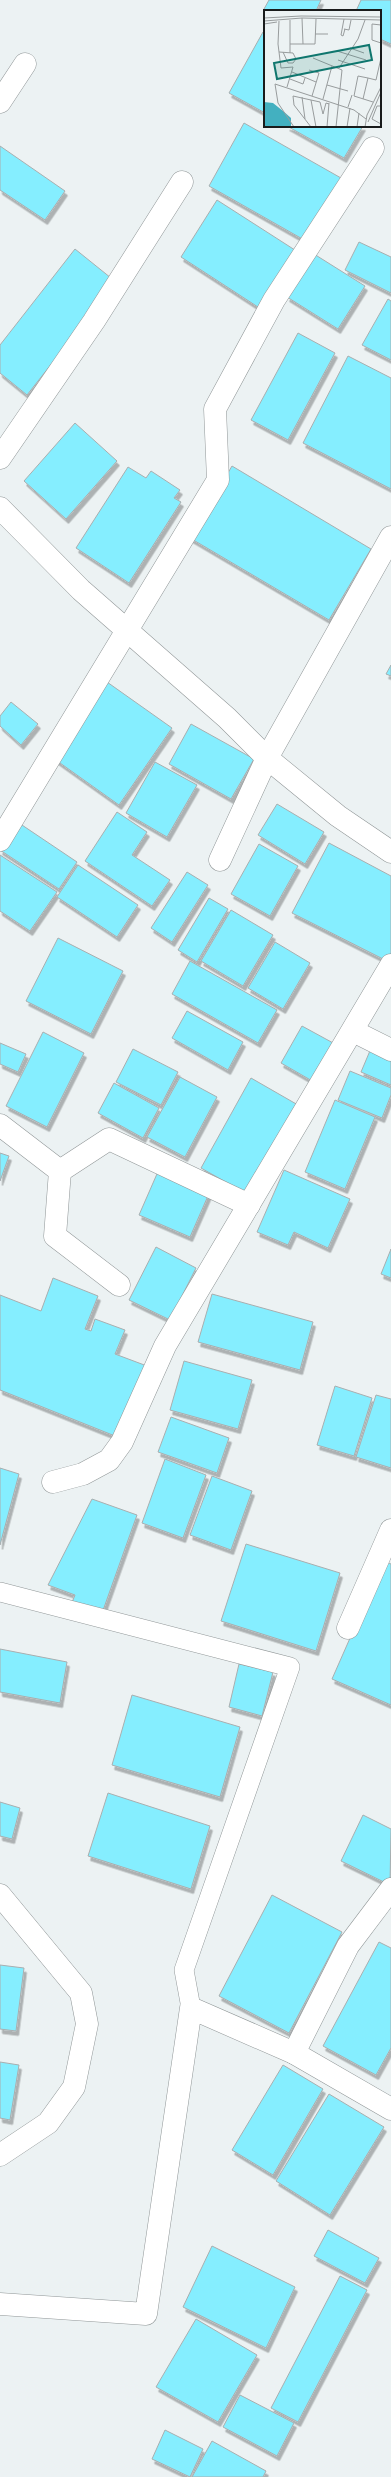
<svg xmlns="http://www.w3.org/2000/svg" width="391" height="2477" font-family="'DejaVu Sans',sans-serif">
	<defs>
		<filter id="shadow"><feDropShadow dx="2.5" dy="4.5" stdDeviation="0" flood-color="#0004"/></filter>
	</defs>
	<rect width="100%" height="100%" fill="#ecf2f3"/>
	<g fill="#85eeff" stroke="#a9aeaf" filter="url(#shadow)">
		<path d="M269 0H321L316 11H268L264 9Z"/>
		<path d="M361 0H391V44L380 39V11H356Z"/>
		<path d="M263 32 265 33V113L229 93Z"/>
		<path d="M244 123 341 178 306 241 209 186Z"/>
		<path d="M287 126H363L344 158Z"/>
		<path d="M0 146 65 191 45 220 0 190Z"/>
		<path d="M217 200 298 252 261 309 181 257Z"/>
		<path d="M359 242 391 257V293L345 270Z"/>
		<path d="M75 249 116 282 27 395 0 373V345Z"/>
		<path d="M314 254 365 286 338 329 287 297Z"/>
		<path d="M388 299 391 301V360L362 345Z"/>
		<path d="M298 333 335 353 288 440 251 420Z"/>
		<path d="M348 356 391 378V489L303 443Z"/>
		<path d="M75 423 117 461 66 519 24 481Z"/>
		<path d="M232 466 371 549 329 620 190 538Z"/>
		<path d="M128 467 146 478 151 471 180 490 174 498 181 502 129 583 76 548Z"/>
		<path d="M391 665V676L386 674Z"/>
		<path d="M107 682 172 728 119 805 53 758Z"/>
		<path d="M11 702 38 724 21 745 0 726V716Z"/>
		<path d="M191 724 254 759 231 799 169 764Z"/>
		<path d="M155 762 197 785 167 837 126 813Z"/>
		<path d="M277 804 324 832 305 864 258 835Z"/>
		<path d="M117 812 147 832 132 855 170 880 152 906 85 861Z"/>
		<path d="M16 821 77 862 59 889 0 850Z"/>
		<path d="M329 843 391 876V959L389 962 292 913Z"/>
		<path d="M259 844 298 866 270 916 231 894Z"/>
		<path d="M0 855 57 892 30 931 0 911Z"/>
		<path d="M78 865 138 905 117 937 57 897Z"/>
		<path d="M187 872 208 885 172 942 151 928Z"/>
		<path d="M209 898 228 909 197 962 178 950Z"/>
		<path d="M231 910 273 935 243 986 201 961Z"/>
		<path d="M58 938 123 971 91 1034 26 1001Z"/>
		<path d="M275 942 310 963 283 1009 248 988Z"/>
		<path d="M190 961 277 1010 258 1043 172 994Z"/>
		<path d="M187 1011 243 1042 228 1070 172 1038Z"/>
		<path d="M302 1026 335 1044 314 1082 281 1063Z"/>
		<path d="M43 1032 84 1053 47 1127 6 1106Z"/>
		<path d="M0 1043 26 1054 18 1072 0 1064Z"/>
		<path d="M372 1046 391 1054V1085L361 1072Z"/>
		<path d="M133 1049 178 1072 161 1105 116 1082Z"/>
		<path d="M350 1071 391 1088V1095L382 1118 338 1100Z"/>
		<path d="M180 1077 217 1097 185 1157 147 1137Z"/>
		<path d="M251 1078 298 1105 247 1194 201 1168Z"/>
		<path d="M114 1083 159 1108 143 1138 98 1113Z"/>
		<path d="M335 1100 375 1117 345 1189 305 1172Z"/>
		<path d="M0 1153 9 1156 0 1181Z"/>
		<path d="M160 1167 211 1189 190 1237 139 1215Z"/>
		<path d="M284 1170 350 1199 328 1248 294 1232 288 1245 257 1232Z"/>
		<path d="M156 1247 196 1268 170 1320 129 1300Z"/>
		<path d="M391 1249V1278L381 1274Z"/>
		<path d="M53 1278 98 1296 85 1329 91 1331 95 1319 125 1330 115 1354 147 1366 120 1438 0 1390V1295L41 1311Z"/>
		<path d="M212 1294 313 1322 300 1370 198 1342Z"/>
		<path d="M184 1361 252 1380 238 1429 170 1410Z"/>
		<path d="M335 1386 372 1398 354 1456 317 1445Z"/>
		<path d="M376 1395 391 1399V1468L356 1457Z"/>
		<path d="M171 1417 229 1438 217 1473 158 1452Z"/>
		<path d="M165 1459 206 1475 183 1538 142 1523Z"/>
		<path d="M0 1468 19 1474 0 1545Z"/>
		<path d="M212 1476 252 1491 231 1550 190 1535Z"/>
		<path d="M92 1499 137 1515 101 1616 71 1605 75 1595 48 1585Z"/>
		<path d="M246 1544 340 1573 316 1651 221 1621Z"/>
		<path d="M384 1561 391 1564V1705L332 1679Z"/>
		<path d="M0 1649 67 1662 60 1703 0 1692Z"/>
		<path d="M239 1664 273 1672 262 1716 229 1707Z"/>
		<path d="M132 1695 240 1727 220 1797 112 1765Z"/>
		<path d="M108 1793 210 1826 191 1889 88 1856Z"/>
		<path d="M0 1802 20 1808 12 1839 0 1836Z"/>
		<path d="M363 1815 391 1829 390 1885 341 1861Z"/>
		<path d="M272 1895 342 1932 289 2033 219 1996Z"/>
		<path d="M379 1942 391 1948V2048L376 2075 323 2046Z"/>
		<path d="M0 1965 24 1968 16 2031 0 2029Z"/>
		<path d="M0 2062 19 2065 10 2120 0 2118Z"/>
		<path d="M283 2065 323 2089 273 2175 232 2150Z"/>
		<path d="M329 2094 384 2127 330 2215 276 2181Z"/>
		<path d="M328 2230 379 2258 365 2283 314 2256Z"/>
		<path d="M212 2246 295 2287 266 2348 183 2307Z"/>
		<path d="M340 2276 367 2290 298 2422 271 2408Z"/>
		<path d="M196 2319 257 2355 218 2422 156 2387Z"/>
		<path d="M240 2395 294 2423 277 2456 223 2427Z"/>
		<path d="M165 2430 203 2449 190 2477 152 2459Z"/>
		<path d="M212 2441 266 2471 263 2477H192Z"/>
	</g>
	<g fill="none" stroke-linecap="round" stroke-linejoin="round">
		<g stroke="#919798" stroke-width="20">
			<path id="service" d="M0 1592 290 1667 184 1970 191 2008"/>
		</g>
		<g stroke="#919798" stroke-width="23">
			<g id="minor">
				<path d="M0 102 25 64"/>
				<path d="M0 458 94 321 182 182"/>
				<path d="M0 508 81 590 227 718 267 758 338 816 391 852"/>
				<path d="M0 840 218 480 215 409 274 300 373 148"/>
				<path d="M220 860 267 758 391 537"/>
				<path d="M353 1031 391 1050"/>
				<path d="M0 1125 60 1171 55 1236 119 1285"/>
				<path d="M60 1171 109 1139 249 1205"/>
				<path d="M53 1482 83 1474 109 1460 122 1442 165 1346 391 965"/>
				<path d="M348 1628 391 1530"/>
				<path d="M0 1895 81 1993 87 2024 74 2087 48 2123 0 2155"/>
				<path d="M294 2053 348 1946 391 1889"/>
				<path d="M0 2304 146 2314 191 2008 294 2053 391 2109"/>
			</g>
		</g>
		<use href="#service" stroke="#fff" stroke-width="19"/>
		<use href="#minor" stroke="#fff" stroke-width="22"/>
	</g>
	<g transform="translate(264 10)">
		<rect width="117" height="117" fill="#ecf2f3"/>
		<path d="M0 92 9 93 19 101 27 108V116L0 117Z" fill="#43b0c0"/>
		<path fill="none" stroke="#989c9d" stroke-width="1" d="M0 8 37 6 117 7M38 8 39 34M80 9 77 25 79 26 81 19M0 11 38 8 117 10M15 11 14 34 17 58 29 57 23 77M0 14 13 12M117 15 108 14V30L117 33M80 19 85 20 87 10M51 24H64M26 34H51L52 9M86 38 100 43M73 41 102 50M15 42 29 43 32 49 29 53H24L19 42M26 43V10M49 48 78 60 72 117M74 50 101 59M75 58 94 29 101 10M45 60 55 63 48 86M28 62 52 72M104 68 94 66 90 86 109 92M26 69 39 74 41 68M63 75 84 81M38 87 41 109M59 89 68 56M99 89 104 68 112 70 117 48M47 90 52 117M117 96H113L108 109 117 114M84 97 88 85M104 112 117 82M30 117 14 93 11 74 90 100 102 109M47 117 30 95 29 86 56 92 59 104 62 93 65 94M63 117 65 93M83 117 86 98M93 117 95 103M101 117 103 105 117 77"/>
		<path fill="#0f766e" fill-opacity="0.15" stroke="#0f766e" stroke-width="2" d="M105 35 108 50 13 69 10 53Z"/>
		<rect width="117" height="117" fill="none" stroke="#191b1b" stroke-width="2"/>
	</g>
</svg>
